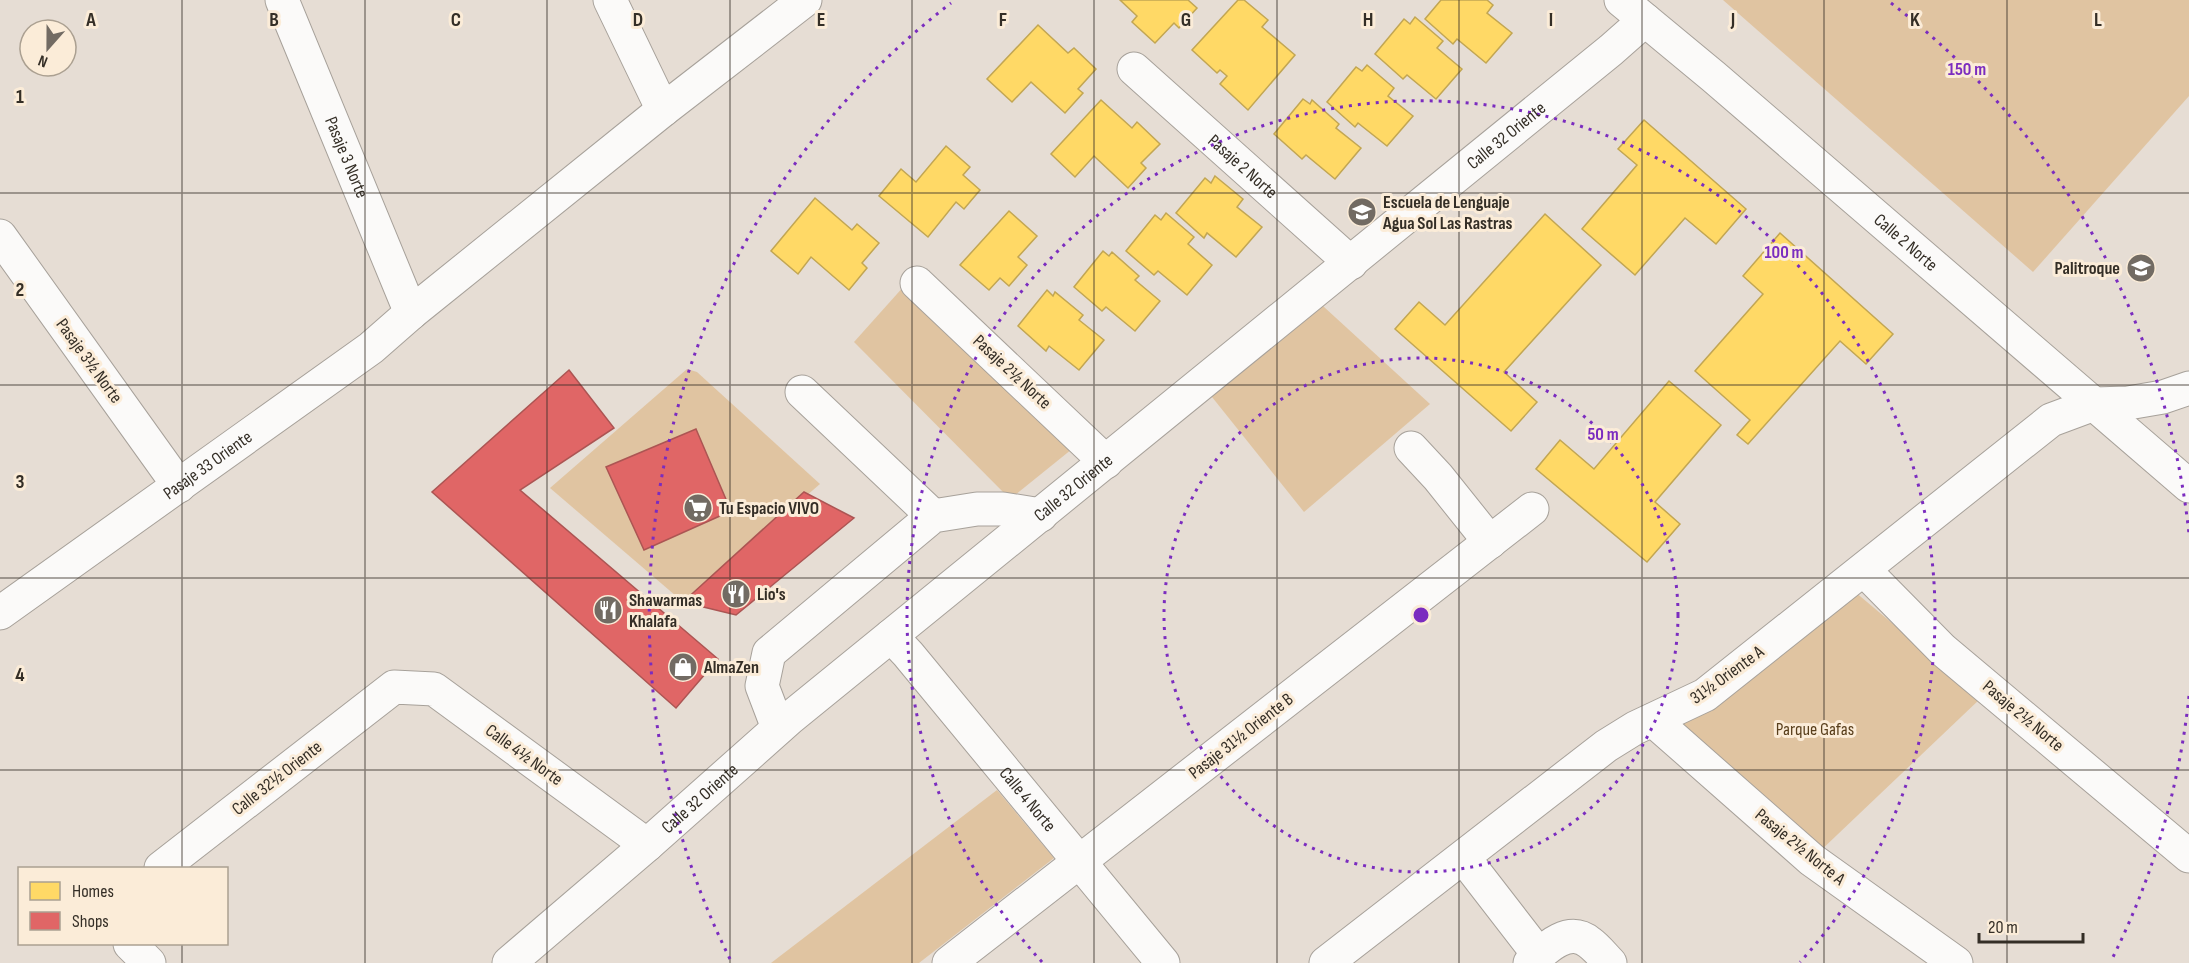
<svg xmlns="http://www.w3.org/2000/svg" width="2189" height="963" font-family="'Sofia Sans Condensed',sans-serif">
	<rect width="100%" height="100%" fill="#e6ddd4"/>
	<g fill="#e0c4a1">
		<path d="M1723 0H2189V96L2033 272Z"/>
		<path d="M905 285 1082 441 1010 499 854 342Z"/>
		<path d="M1300 285 1430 404 1304 512 1192 372Z"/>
		<path d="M687 369 697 372 820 484 683 602 550 488Z"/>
		<path d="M1848 586 1981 698 1816 855 1667 730Z"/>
		<path d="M997 790 1054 858 919 963H771Z"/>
	</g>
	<g fill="#ffd966" stroke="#c2a653" stroke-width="1.5">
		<path d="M1120 0H1188L1197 8 1179 28 1174 23 1155 43 1132 22 1137 16Z"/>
		<path d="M1238 0H1244L1268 20 1262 27 1295 55 1248 110 1220 84 1227 76 1220 70 1217 73 1192 50Z"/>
		<path d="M1441 0H1487L1493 5 1487 13 1512 33 1486 63 1457 39 1453 44 1425 19Z"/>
		<path d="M1415 17 1443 41 1437 48 1462 69 1436 99 1407 75 1403 79 1375 54 1404 19 1410 24Z"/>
		<path d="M1038 25 1068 53 1074 48 1096 69 1078 89 1083 93 1065 113 1031 82 1012 102 987 79Z"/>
		<path d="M1367 65 1394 88 1388 96 1413 116 1387 146 1358 123 1355 127 1327 102 1356 67 1362 71Z"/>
		<path d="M1303 99 1310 104 1312 100 1339 124 1336 128 1361 148 1335 179 1306 155 1302 159 1274 134Z"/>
		<path d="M1101 100 1132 128 1137 122 1160 144 1141 163 1146 168 1128 188 1094 156 1075 177 1051 154Z"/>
		<path d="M1644 120 1746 209 1716 244 1685 218 1635 275 1582 229 1637 165 1618 149Z"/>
		<path d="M946 146 970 167 963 175 980 190 964 209 956 202 928 237 879 196 901 169 916 182Z"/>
		<path d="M1215 176 1243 199 1237 207 1262 227 1236 257 1207 233 1204 238 1176 213 1205 178 1211 183Z"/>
		<path d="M815 198 852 230 857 224 879 243 862 263 867 268 849 290 811 257 798 274 771 251Z"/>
		<path d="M1009 211 1037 236 1018 257 1027 265 1009 286 1000 278 989 290 960 265Z"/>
		<path d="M1166 213 1194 237 1188 244 1212 265 1187 295 1158 271 1154 275 1126 251 1155 215 1161 220Z"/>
		<path d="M1545 214 1601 265 1504 372 1537 402 1511 431 1395 329 1419 302 1445 325Z"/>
		<path d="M1780 233 1893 334 1866 364 1840 341 1748 444 1737 435 1750 420 1695 371 1763 294 1743 276Z"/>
		<path d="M1103 251 1109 256 1112 252 1139 276 1135 280 1160 301 1135 331 1106 307 1102 311 1074 287Z"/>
		<path d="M1047 290 1053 296 1055 292 1083 315 1079 320 1104 340 1079 370 1049 346 1046 351 1018 326Z"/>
		<path d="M1669 381 1721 425 1655 502 1680 524 1647 562 1536 469 1560 440 1594 469Z"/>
	</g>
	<g fill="#e06666" stroke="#ac5553" stroke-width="1.5">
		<path d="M569 370 614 428 520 490 718 659 676 708 432 492Z"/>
		<path d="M696 429 731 511 644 550 606 467Z"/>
		<path d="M804 492 854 518 736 615 683 602Z"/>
	</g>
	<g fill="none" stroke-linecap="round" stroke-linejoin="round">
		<g stroke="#a7a19a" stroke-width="35">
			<g id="minor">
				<path id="s1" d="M282 0 411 313"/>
				<path d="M610 0 663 110"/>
				<path id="s2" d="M1134 69 1351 263"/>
				<path d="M0 236 179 486"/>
				<path d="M917 283 1106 462"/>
				<path d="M802 392 933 516"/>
				<path d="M1411 448 1438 477 1490 542"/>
				<path d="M1864 570 1943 650 2189 856"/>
				<path id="s3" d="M0 613 371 348 411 313 663 110 805 0"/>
				<path id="s4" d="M891 636 908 654 1163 963"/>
				<path d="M1653 720 1812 860 1956 963"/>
				<path d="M778 728 762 686 769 653 933 516 977 509H1003L1041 515"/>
				<path d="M1464 858 1539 955"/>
				<path d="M161 868 394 687 434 689 647 845"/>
				<path d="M130 944 149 963"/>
				<path id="s5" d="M509 963 647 845 790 718 1611 50 1645 20"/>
				<path d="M949 963 1532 509"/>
				<path d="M1326 963 1606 746 1635 728 1705 695 2051 420 2094 404 2128 403 2163 397 2189 388"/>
				<path d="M1530 963C1545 949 1568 925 1590 943 1597 948 1603 956 1610 963"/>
			</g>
		</g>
		<g stroke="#a7a19a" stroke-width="35">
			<g id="major">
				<path id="s6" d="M1621 0 1714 77 2189 486"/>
			</g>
		</g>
		<use href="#minor" stroke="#fbfaf9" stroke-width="33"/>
		<use href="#major" stroke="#fbfaf9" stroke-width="33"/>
	</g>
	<path fill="none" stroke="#342e26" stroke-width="1.5" stroke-opacity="0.55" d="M182 0V868M365 0V963M547 0V963M730 0V963M912 0V963M1094 0V963M1277 0V963M1459 0V963M1642 0V963M1824 0V963M2007 0V963M0 193H2189M0 385H2189M0 578H2189M0 770H2189M182 944V963"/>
	<g fill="none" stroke="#7b2cbf" stroke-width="3" stroke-dasharray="3 6">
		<circle cx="1421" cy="615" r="257"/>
		<path d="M1042 962A514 514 0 1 1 1800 962"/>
		<path d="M2189 696A772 772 0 0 1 2112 959M730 959A772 772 0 0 1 951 3M1891 3A772 772 0 0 1 2189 534"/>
	</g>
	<defs>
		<g id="school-disc" transform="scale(1.5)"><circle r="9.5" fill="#726b63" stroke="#fbecd8"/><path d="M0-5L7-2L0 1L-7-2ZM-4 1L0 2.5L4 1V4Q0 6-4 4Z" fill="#fff"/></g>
		<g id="supermarket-disc" transform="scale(1.5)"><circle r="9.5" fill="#726b63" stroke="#fbecd8"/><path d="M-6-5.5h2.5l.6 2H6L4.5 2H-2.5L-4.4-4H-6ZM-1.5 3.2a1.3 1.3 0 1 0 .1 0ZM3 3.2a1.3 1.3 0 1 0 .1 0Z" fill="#fff"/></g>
		<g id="restaurant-disc" transform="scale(1.5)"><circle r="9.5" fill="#726b63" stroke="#fbecd8"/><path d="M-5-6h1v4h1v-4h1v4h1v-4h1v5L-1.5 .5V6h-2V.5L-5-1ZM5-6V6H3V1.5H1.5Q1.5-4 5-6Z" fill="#fff"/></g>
		<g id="shop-disc" transform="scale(1.5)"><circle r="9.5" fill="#726b63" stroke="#fbecd8"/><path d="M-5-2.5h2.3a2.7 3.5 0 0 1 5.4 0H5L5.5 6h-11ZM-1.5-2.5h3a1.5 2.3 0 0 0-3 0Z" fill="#fff"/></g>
	</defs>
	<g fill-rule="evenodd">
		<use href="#school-disc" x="1362" y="212"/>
		<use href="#school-disc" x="2141" y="268"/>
		<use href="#supermarket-disc" x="698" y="508"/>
		<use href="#restaurant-disc" x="736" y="594"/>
		<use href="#restaurant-disc" x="608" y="610"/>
		<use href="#shop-disc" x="683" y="667"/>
	</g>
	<g text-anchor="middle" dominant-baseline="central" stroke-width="6" stroke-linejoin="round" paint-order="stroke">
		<g font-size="18" fill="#342e26" stroke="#fbecd8">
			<text stroke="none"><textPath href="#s5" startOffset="1296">Calle 32 Oriente</textPath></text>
			<text stroke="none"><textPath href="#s1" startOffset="170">Pasaje 3 Norte</textPath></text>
			<text stroke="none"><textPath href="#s2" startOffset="146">Pasaje 2 Norte</textPath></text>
			<text stroke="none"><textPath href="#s6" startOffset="374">Calle 2 Norte</textPath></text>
			<text transform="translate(89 361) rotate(54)">Pasaje 3½ Norte</text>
			<text transform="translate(1012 372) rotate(43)">Pasaje 2½ Norte</text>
			<text stroke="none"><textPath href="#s3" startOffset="255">Pasaje 33 Oriente</textPath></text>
			<text stroke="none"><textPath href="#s5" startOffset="738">Calle 32 Oriente</textPath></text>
			<text transform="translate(1727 675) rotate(-36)">31½ Oriente A</text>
			<text transform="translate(2023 716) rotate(40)">Pasaje 2½ Norte</text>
			<text transform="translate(1241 736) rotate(-38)">Pasaje 31½ Oriente B</text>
			<text transform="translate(524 755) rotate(36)">Calle 4½ Norte</text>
			<text transform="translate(277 778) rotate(-38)">Calle 32½ Oriente</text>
			<text stroke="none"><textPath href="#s5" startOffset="252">Calle 32 Oriente</textPath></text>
			<text stroke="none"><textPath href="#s4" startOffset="213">Calle 4 Norte</textPath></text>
			<text transform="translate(1800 847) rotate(39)">Pasaje 2½ Norte A</text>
		</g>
		<g font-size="18" font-weight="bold" fill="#342e26" stroke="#fbecd8" text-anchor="start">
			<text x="1383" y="202">Escuela de Lenguaje<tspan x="1383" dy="21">Agua Sol Las Rastras</tspan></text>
			<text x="2120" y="268" text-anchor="end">Palitroque</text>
			<text x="719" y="508">Tu Espacio VIVO</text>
			<text x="757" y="594">Lio's</text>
			<text x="629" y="600">Shawarmas<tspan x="629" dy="21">Khalafa</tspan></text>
			<text x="704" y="667">AlmaZen</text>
		</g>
		<g font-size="18" fill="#593f1c" stroke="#fbecd8">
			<text x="1815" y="729">Parque Gafas</text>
		</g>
	</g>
	<g font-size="20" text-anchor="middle" font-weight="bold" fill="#342e26" stroke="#fbecd8" stroke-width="6" stroke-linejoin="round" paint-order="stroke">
		<text x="91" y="26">A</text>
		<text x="274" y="26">B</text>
		<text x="456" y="26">C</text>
		<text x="638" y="26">D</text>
		<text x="821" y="26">E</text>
		<text x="1003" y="26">F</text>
		<text x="1186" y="26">G</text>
		<text x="1368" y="26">H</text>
		<text x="1551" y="26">I</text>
		<text x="1733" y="26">J</text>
		<text x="1915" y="26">K</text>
		<text x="2098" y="26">L</text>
		<text x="20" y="103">1</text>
		<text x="20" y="296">2</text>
		<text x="20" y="488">3</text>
		<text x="20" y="681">4</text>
	</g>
	<circle cx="1421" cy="615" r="9" fill="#7b2cbf" stroke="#fbecd8" stroke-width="3"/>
	<g font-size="18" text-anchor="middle" font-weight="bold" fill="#7b2cbf" stroke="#fbecd8" stroke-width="6" stroke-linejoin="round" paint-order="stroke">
		<text x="1967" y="75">150 m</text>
		<text x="1784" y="258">100 m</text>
		<text x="1603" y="440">50 m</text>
	</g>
	<rect x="18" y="867" width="210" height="78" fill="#fbecd8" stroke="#aba091" stroke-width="1.5"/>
	<rect x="30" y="882" width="30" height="18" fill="#ffd966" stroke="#aba091" stroke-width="1.5"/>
	<text x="72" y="897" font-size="18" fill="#342e26">Homes</text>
	<rect x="30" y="912" width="30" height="18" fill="#e06666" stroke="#aba091" stroke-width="1.5"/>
	<text x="72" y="927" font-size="18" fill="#342e26">Shops</text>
	<g transform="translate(48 48) rotate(201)"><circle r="28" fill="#fbecd8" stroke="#aba091" stroke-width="1.5"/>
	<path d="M0-4.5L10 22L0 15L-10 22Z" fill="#726b63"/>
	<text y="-9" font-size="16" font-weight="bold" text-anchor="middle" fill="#342e26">N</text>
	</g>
	<path d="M1979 933v9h104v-9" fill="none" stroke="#342e26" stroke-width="3"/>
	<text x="1988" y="933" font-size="18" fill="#342e26" stroke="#fbecd8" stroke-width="4.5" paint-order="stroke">20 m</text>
</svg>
